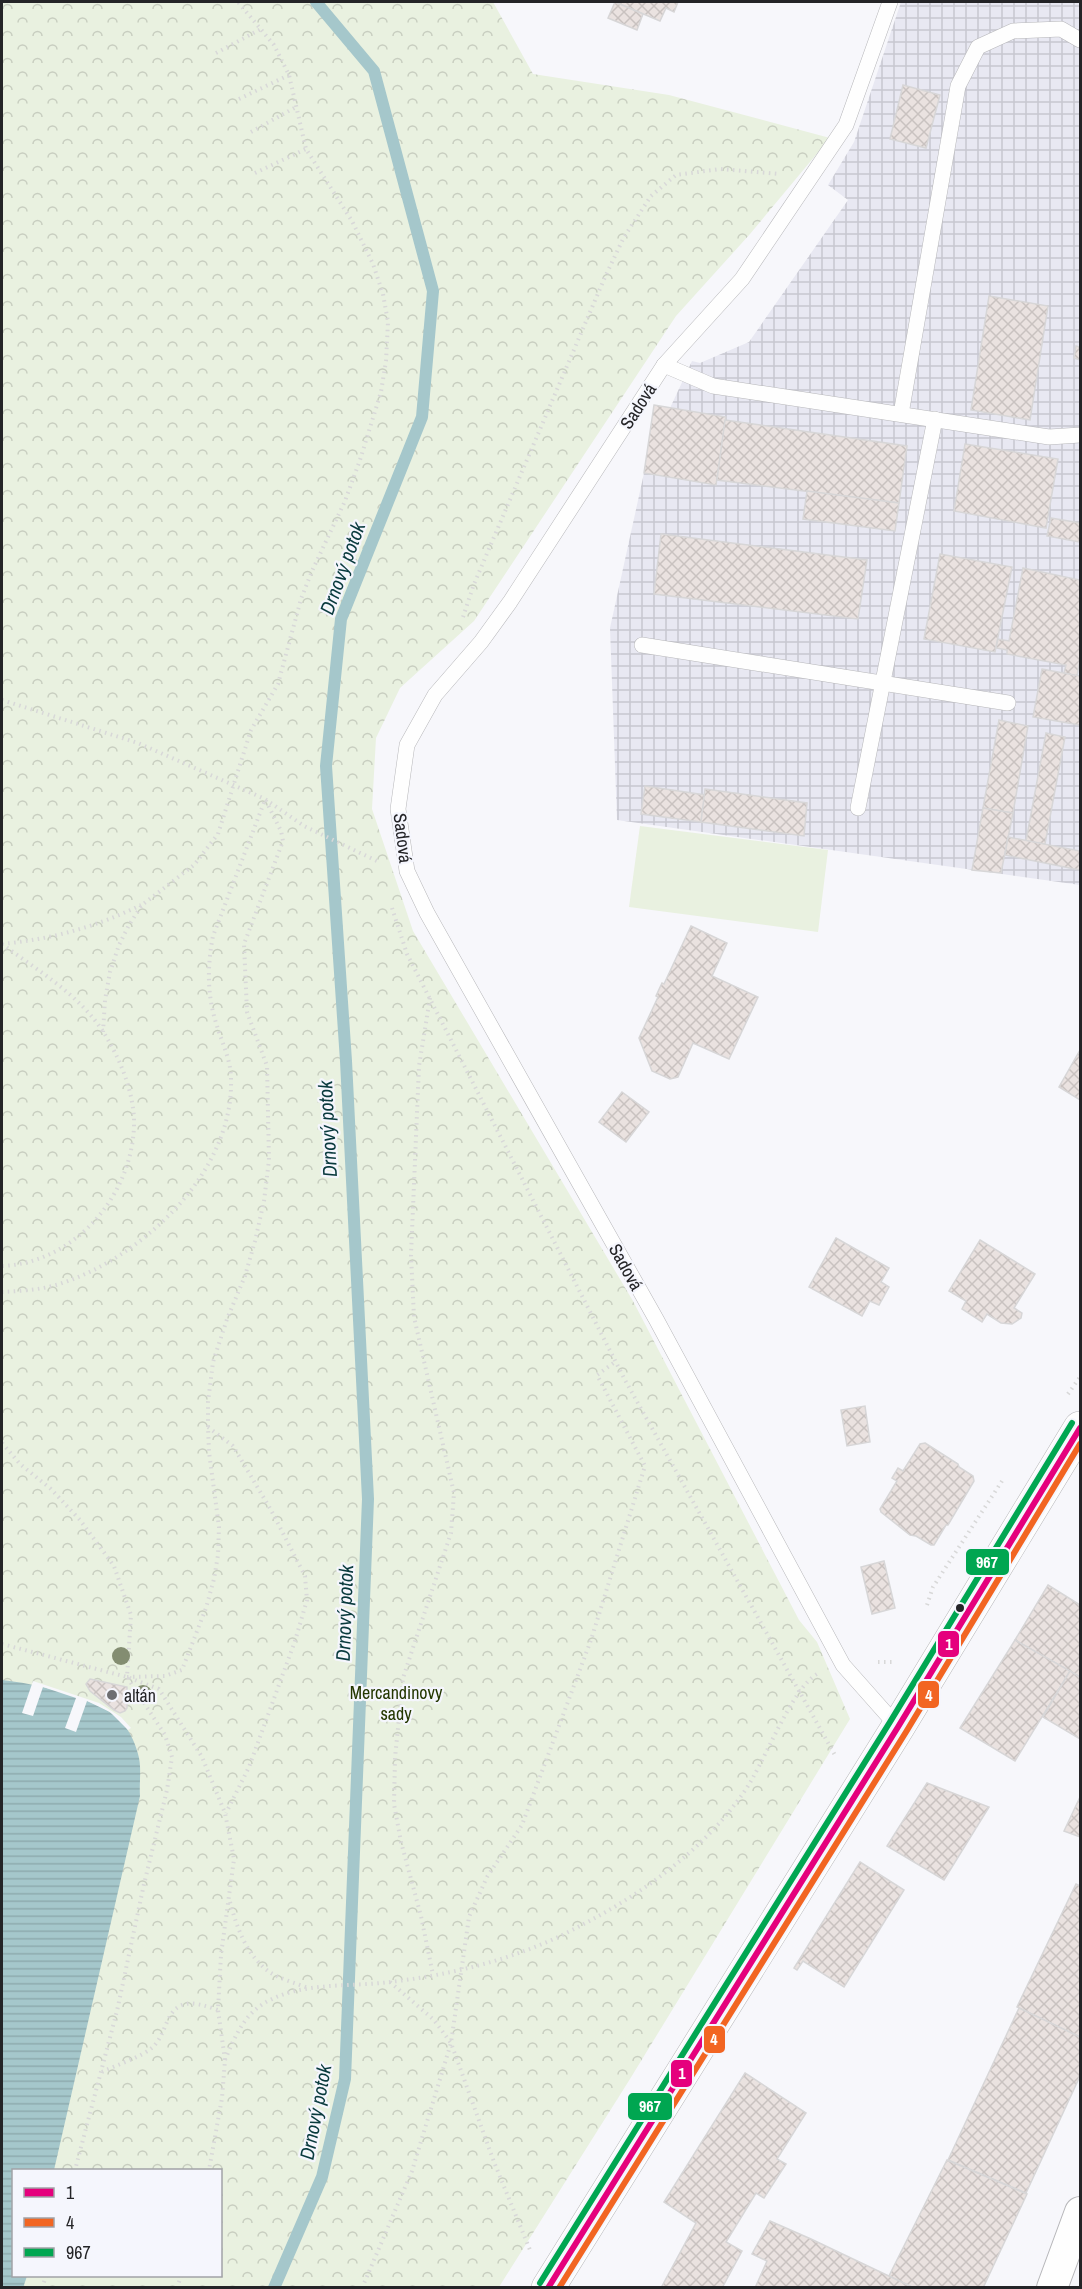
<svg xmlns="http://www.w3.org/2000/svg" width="1082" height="2289" font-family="'Archivo Narrow',sans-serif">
	<defs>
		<pattern id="industrial-grid" width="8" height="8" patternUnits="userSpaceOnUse" patternTransform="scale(1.5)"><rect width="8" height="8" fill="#e8e8f2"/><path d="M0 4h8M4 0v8" fill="none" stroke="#c7c7d0"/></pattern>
		<pattern id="park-crowns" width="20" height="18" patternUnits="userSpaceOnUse" patternTransform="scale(1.5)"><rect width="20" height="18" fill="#e9f1e0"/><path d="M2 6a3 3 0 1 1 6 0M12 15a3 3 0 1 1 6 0" fill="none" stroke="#c8cec0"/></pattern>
		<pattern id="water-rules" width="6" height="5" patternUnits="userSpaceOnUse" patternTransform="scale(1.5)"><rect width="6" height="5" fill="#a5c7cb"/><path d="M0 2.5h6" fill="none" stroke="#8eabae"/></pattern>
		<pattern id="building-cross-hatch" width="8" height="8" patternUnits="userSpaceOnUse" patternTransform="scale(1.5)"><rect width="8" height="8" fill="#eae2e0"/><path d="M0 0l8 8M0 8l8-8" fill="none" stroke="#c9c2c0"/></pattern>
	</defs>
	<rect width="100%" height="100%" fill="#f7f7fb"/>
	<path fill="url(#industrial-grid)" d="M901 2H1080V885L617 820 610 628 644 473 654 405 670 408 692 361 700 363 749 342 848 200 828 185 854 142Z"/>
	<path fill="url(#park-crowns)" fill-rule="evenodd" d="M2 2H493L533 74 669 95 830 138 750 234 676 316 474 621 400 688 376 738 372 809 413 931 633 1301 799 1620 817 1642 850 1719 630 2079 499 2287 2 2288ZM14 2170H220V2276H14Z"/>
	<path fill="#e9f1e0" d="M640 826 828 850 818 932 629 907Z"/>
	<path fill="url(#water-rules)" d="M2 1680C33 1683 94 1697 118 1718 128 1727 135 1742 138 1754 142 1767 139 1783 140 1796L54 2170H14V2276H27L23 2288 2 2287Z"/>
	<path fill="#f7f7fb" d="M33 1681 99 1703 121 1717 131 1728 128 1730 110 1712 87 1701 76 1732 65 1728 76 1698 43 1687 33 1716 22 1713Z"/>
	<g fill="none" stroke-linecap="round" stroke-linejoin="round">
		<path stroke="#a5c7cb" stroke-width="12" d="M274 2288 322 2177 345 2079 368 1499 346 1061 326 766 341 619 422 417 433 291 374 71 316 2"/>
	</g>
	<g fill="url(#building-cross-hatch)" stroke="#d7d6d7" stroke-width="1.5">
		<path d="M615 2H678L674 12 666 8 660 21Z"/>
		<path d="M615 2 643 14 637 30 608 18Z"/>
		<path d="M903 85 940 95 926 148 890 139Z"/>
		<path d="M989 296 1048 306 1030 420 971 410Z"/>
		<path d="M1076 346 1080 347V360L1074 358Z"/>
		<path d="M654 405 726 417 716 485 644 473Z"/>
		<path d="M725 420 907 446 899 503 717 480Z"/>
		<path d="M965 444 1058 459 1046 528 954 511Z"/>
		<path d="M807 491 899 503 895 531 803 519Z"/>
		<path d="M1051 518 1080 523V542L1047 536Z"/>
		<path d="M661 534 867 560 858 619 654 594Z"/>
		<path d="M940 554 1012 567 995 652 924 639Z"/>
		<path d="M1023 568 1080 580V660L1077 676 1064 673 1066 665 1007 654V650L996 648 998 639 1009 641Z"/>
		<path d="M1042 669 1080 676V725L1033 717Z"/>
		<path d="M999 720 1028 726 1013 813 983 808Z"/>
		<path d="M1046 733 1065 737 1045 844 1026 841Z"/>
		<path d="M645 786 705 795 701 822 641 814Z"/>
		<path d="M705 789 807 803 804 836 701 822Z"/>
		<path d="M983 808 1013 813 1001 873 972 870Z"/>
		<path d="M1008 837 1080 851V870L1005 855Z"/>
		<path d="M691 926 727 943 712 976 758 997 729 1059 693 1043 678 1077 670 1079 652 1071 639 1038 658 997 656 996 662 983 664 984Z"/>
		<path d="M1080 1050V1100L1059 1087Z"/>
		<path d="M622 1092 649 1112 626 1142 599 1122Z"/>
		<path d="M836 1238 889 1268 881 1282 889 1287 879 1305 870 1301 862 1316 809 1287Z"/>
		<path d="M980 1240 1035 1274 1014 1308 1022 1313 1021 1318 1012 1324 1001 1323 987 1314 982 1322 962 1309 966 1301 949 1291Z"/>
		<path d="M865 1406 870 1442 847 1446 841 1410Z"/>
		<path d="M925 1443 958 1464 959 1467 973 1476 974 1481 948 1525H946L934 1545H931L916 1536 910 1535 881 1512 880 1509 897 1481 892 1478 898 1468 903 1471 920 1444Z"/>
		<path d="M884 1561 895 1608 872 1614 861 1567Z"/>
		<path d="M1048 1585 1080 1605V1677L1015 1640Z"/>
		<path d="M1015 1640 1070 1671 1015 1761 960 1728Z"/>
		<path d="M1070 1671 1080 1677V1739L1043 1717Z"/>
		<path d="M90 1679 127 1687V1708L125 1711 120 1713 114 1710 90 1691 86 1684Z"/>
		<path d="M927 1783 989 1807 944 1880 887 1846Z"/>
		<path d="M1080 1797V1837L1064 1831Z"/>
		<path d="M860 1862 904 1890 844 1987 803 1961 797 1970 794 1968Z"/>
		<path d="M1076 1884 1080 1886V2037L1017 2007Z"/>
		<path d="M1019 2008 1080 2037V2076L1026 2193 948 2160Z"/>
		<path d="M745 2073 806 2113 777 2159 786 2164 764 2198 756 2193 726 2242 742 2251 722 2288H661L696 2223 664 2202Z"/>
		<path d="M947 2160 1027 2194 983 2288H914L889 2276Z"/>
		<path d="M770 2221 811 2239 914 2288H755L767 2261 752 2254Z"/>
	</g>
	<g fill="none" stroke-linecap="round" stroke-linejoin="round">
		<g stroke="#b7b7ba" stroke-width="16">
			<g id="service">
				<path d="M890 2 846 125 742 279 664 365 510 602 481 642 435 695 407 745 398 809 407 871 427 913 656 1319 843 1665 898 1727"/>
				<path d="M664 365 713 386 1049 437 1080 435"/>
				<path d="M901 414 958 86 978 47 1013 31 1061 29 1080 40"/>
				<path d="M642 645 1008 703"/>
				<path d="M858 808 935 419"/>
			</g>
		</g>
		<g stroke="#b7b7ba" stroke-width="32">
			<path id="minor" d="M1052 2288 1080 2212"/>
		</g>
		<g stroke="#b7b7ba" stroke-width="34">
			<path id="tertiary" d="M548 2288 898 1727 1080 1428"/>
		</g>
		<g stroke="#d8d8d8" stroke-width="4" stroke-dasharray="1.5 4.5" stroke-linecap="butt">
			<path d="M216 53 261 29"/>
			<path d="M239 99 289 75"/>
			<path d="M251 132 296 107"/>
			<path d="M255 173 306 149"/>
			<path d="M463 617 474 584 605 277 624 237 651 196 676 175 720 169 780 174"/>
			<path d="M2 700 138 743 265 799 304 826 377 861"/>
			<path d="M392 908 407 954 625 1380 836 1757"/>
			<path d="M2 944C37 970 80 995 104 1033 120 1059 132 1088 134 1118 136 1192 76 1263 2 1266"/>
			<path d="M2 944C52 939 96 927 141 905"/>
			<path d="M430 998 419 1066 411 1255 414 1317 454 1493 451 1533 403 1678 395 1758 394 1804 401 1842 421 1916 433 1975"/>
			<path d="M103 1032 105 1000 110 972 119 945 129 925 142 905 194 865 218 834 251 730 278 684 301 599 312 571 345 501 360 460 381 392 386 361 388 322 383 294 373 264 352 221 306 149 289 75 274 45 238 2"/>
			<path d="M2 1292C19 1291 39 1290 56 1285 140 1260 234 1173 231 1079 231 1060 222 1043 217 1026 207 996 207 967 213 936L265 800"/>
			<path d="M1068 1394 1080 1377"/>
			<path d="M208 1427 233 1446 271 1510 305 1576 307 1600 295 1641 249 1767 226 1813"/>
			<path d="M2 1443 20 1464 51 1489 80 1520 114 1566 131 1615 127 1677 165 1735 172 1757 167 1790 144 1884 117 2011 75 2170"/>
			<path d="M927 1605 933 1587 1002 1481"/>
			<path d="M2 1644 127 1677 159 1689 202 1757 225 1813 234 1859 221 1955 218 2010 225 2060 222 2098 209 2170"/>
			<path d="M878 1662H894"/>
			<path d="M127 1677 165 1676 182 1670 206 1608 214 1579 218 1555 219 1527 209 1452 208 1427V1402L213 1362 227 1319 245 1276 255 1241 264 1201 269 1160 267 1066 247 1012 244 944 283 841 281 831 265 799"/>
			<path d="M230 1902C237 1928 246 1954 268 1971 279 1979 296 1983 308 1988"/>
			<path d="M390 1982 434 2020 451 2043 494 2162 530 2250"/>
			<path d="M225 2060C235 2036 245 2012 270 2000 305 1982 352 1987 390 1982 448 1975 503 1962 556 1938 627 1904 698 1858 744 1792 764 1764 791 1689 817 1674"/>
			<path d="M102 2072C118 2064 140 2058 153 2047 160 2040 163 2031 167 2022 178 1996 197 2003 218 2010"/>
			<path d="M42 2288 46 2276"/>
			<path d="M177 2288 181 2276"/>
			<path d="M362 2288 412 2171 451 2043 469 1917 487 1877 522 1825 591 1640 645 1466 597 1375 615 1362"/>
		</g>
		<use href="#service" stroke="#fefefe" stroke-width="15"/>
		<use href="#minor" stroke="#fefefe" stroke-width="30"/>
		<use href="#tertiary" stroke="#fefefe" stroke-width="33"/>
		<g stroke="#f5f6fd" stroke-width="10">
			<path id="bus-1" d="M548 2288 898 1727 1080 1428"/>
		</g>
		<g stroke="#f5f6fd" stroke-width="10">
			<path id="bus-2" d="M559 2288 906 1732 1080 1444"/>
		</g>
		<g stroke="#f5f6fd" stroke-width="10">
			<path id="bus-3" d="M540 2283 890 1722 1072 1423"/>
		</g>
		<use href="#bus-1" stroke="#e5007d" stroke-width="6"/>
		<use href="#bus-2" stroke="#f26522" stroke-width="6"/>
		<use href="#bus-3" stroke="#00a651" stroke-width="6"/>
	</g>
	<g fill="#838d71">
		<circle cx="121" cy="1656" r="9"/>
		<circle cx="143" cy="1694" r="9"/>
	</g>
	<circle fill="#242427" stroke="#f5f6fd" stroke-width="2" cx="960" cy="1608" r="5"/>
	<circle fill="#6e6e71" stroke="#f5f6fd" stroke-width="2" cx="112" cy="1695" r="6"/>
	<g text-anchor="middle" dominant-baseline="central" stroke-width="4.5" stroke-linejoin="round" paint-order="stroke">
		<g font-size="18" fill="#242427" stroke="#f5f6fd">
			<text transform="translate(638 406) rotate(-57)">Sadová</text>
			<text transform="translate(403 838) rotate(83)">Sadová</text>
			<text transform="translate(626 1267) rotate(61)">Sadová</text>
		</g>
		<g font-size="18" fill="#243700" stroke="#f5f6fd">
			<text x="396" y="1692">Mercandinovy<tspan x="396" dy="21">sady</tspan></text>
		</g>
		<g font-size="18" fill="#242427" stroke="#f5f6fd" text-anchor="start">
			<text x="124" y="1695">altán</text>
		</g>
		<g font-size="20" font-style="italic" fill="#093a3d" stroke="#f5f6fd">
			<text transform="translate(342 568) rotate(-70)">Drnový potok</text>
			<text transform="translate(327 1129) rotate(-93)">Drnový potok</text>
			<text transform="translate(344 1613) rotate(-88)">Drnový potok</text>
			<text transform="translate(315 2112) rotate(-79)">Drnový potok</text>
		</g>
	</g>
	<g stroke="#f5f6fd" stroke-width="2">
		<rect x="965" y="1548" width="45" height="28" rx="6" fill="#00a651"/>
		<rect x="937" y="1630" width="23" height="28" rx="6" fill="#e5007d"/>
		<rect x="917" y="1680" width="23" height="29" rx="6" fill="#f26522"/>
		<rect x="703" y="2025" width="23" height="29" rx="6" fill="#f26522"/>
		<rect x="670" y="2059" width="23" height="29" rx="6" fill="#e5007d"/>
		<rect x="627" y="2092" width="46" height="29" rx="6" fill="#00a651"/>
	</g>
	<g font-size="16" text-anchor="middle" font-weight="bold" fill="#fff">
		<text x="987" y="1568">967</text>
		<text x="949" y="1650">1</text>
		<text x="929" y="1701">4</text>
		<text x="714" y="2045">4</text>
		<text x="682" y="2079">1</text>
		<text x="650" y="2112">967</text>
	</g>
	<rect width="1082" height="2289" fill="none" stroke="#242427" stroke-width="6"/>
	<rect x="12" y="2169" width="210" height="108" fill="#f5f6fd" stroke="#a1a2a7" stroke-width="1.5"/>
	<rect x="24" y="2188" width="30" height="9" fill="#e5007d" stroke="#a1a2a7" stroke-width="1.5"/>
	<text x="66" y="2199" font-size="18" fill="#242427">1</text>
	<rect x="24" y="2218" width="30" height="9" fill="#f26522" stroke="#a1a2a7" stroke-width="1.5"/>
	<text x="66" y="2229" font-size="18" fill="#242427">4</text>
	<rect x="24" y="2248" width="30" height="9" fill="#00a651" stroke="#a1a2a7" stroke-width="1.5"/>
	<text x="66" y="2259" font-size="18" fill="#242427">967</text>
</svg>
